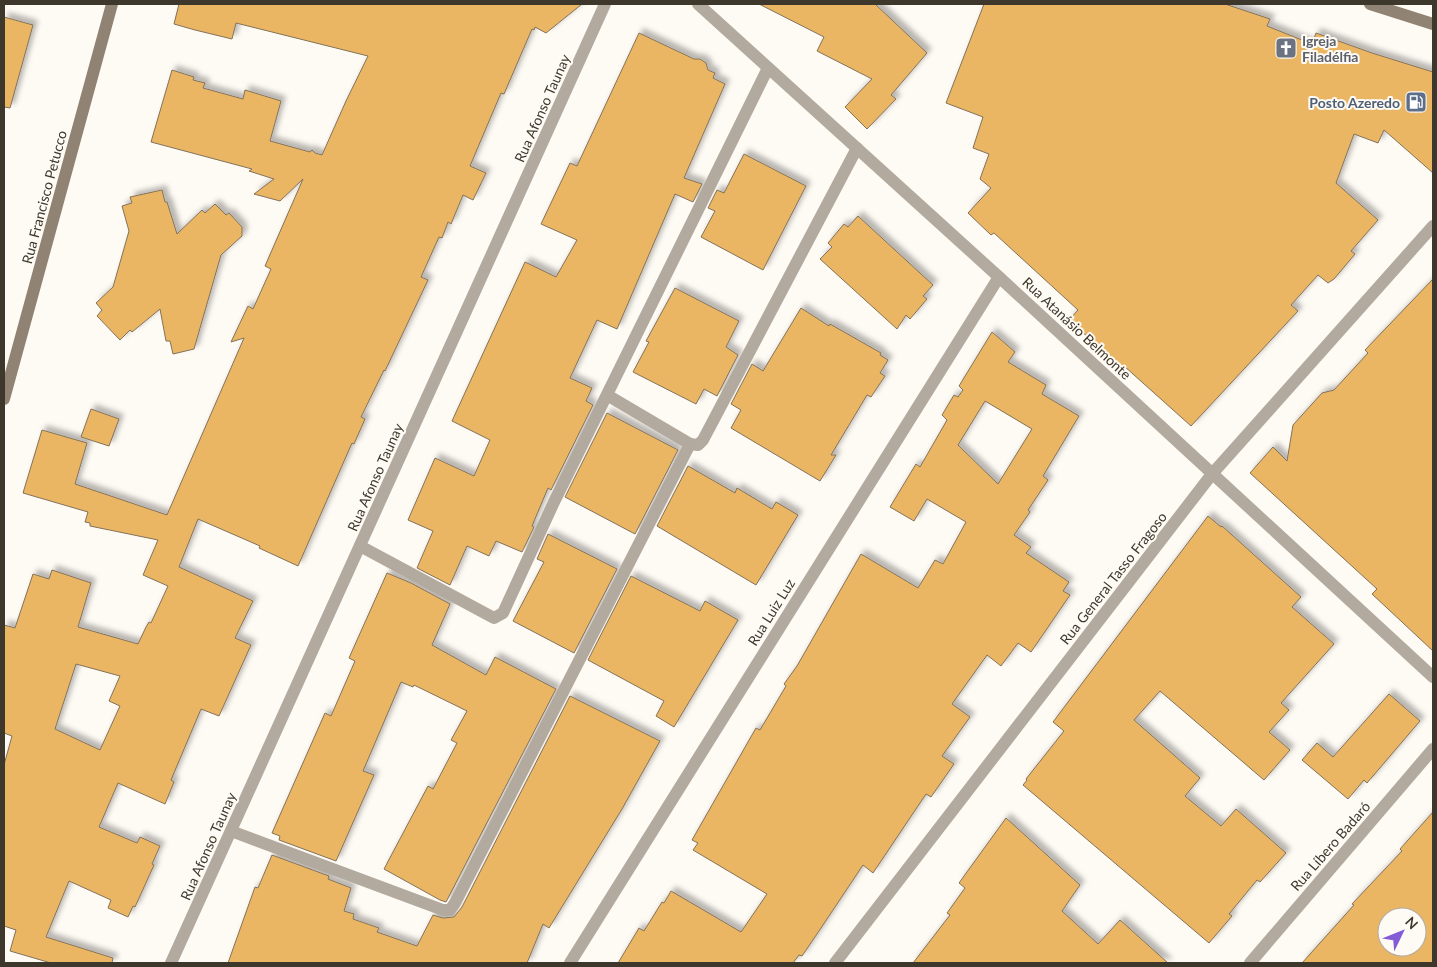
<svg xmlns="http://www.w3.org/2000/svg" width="1437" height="967" font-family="Lato,sans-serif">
	<defs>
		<filter id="shadow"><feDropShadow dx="4.5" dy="-4.5" stdDeviation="2.5" flood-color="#0004"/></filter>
	</defs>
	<rect width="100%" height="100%" fill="#fefaf4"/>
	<g fill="#ebb664" stroke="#837259" fill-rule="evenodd" filter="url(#shadow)">
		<path d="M179 4H582L546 33 535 27 534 30 532 29 504 94 501 93 470 166 486 173 473 200 463 195 451 224 448 222 442 238 439 237 421 277 428 280 385 371 384 370 361 417 365 419 354 444 352 443 298 566 259 548 260 546 198 519 179 567 253 601 235 638 251 645 219 716 201 709 171 780 174 782 165 804 118 783 99 827 137 843 140 837 160 846 152 864 154 865 135 907 133 906 128 917 108 908 111 900 69 881 46 937 113 958 112 963H51L10 951 16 930 4 926V765L12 736 4 733V625L15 628 33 574 49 579 52 570 91 583 78 627 138 644 146 627 149 622 151 623 168 586 143 575 158 540 90 526V523L85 522 88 512 23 493 42 430 87 443 75 484 167 515 244 338 231 342 248 306 253 309 271 269 265 266 303 179 280 201 254 194 274 179 249 171 252 169 151 142 172 70 194 77 193 80 205 83 203 88 243 99 245 90 281 101 270 141 310 152 312 150 315 153 322 155 346 101 368 56 236 23 232 39 195 30 174 24ZM76 664 120 676 109 701 120 706 100 750 55 729Z"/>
		<path d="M759 4H875L927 53 891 95 896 99 867 129 845 107 872 79 817 51 824 37Z"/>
		<path d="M984 4H1225L1270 19 1267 26 1312 44 1316 33 1372 53 1433 72V173L1384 130 1378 143 1354 134 1336 183 1378 220 1351 251 1355 254 1334 279 1328 283 1318 275 1291 305 1298 311 1191 426 1124 366 1122 368 1069 320 1078 310 994 233 991 235 968 213 991 188 980 179 989 154 973 148 983 117 946 103Z"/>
		<path d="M4 17 33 25 10 108 4 107Z"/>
		<path d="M639 33 694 59H700L706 63 708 70 715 73 713 78 725 84 684 178 702 184 693 202 675 194 617 329 597 320 570 378 592 388 586 401 593 405 551 490 548 488 532 526 534 527 522 552 496 541 489 556 467 546 450 585 417 568 433 531 408 520 435 458 474 476 490 440 452 421 525 262 556 277 577 240 541 224 570 163 577 166Z"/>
		<path d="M744 154 806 186 763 270 701 237 715 211 708 208 717 190 724 193Z"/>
		<path d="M162 190 165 202H167L177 234 202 210 205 213 215 204 226 215 229 213 242 227V236L221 255 194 349 173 354 170 341H166L160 309 132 332 130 330 120 340 97 316 102 310 96 303 113 287 129 231 122 206 132 203 130 197Z"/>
		<path d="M858 216 933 285 923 296 927 299 910 319 906 315 897 329 820 259 832 247 828 243 844 224 848 227Z"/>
		<path d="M1433 279V651L1372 594 1377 589 1250 473 1273 447 1287 461 1293 425 1322 393 1334 390 1368 353 1365 350Z"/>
		<path d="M675 288 739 321 726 347 738 355 717 396 704 389 696 404 633 372 649 342 646 341Z"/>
		<path d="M801 308 829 326 830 324 881 353 880 355 888 360 880 373 885 376 871 397 867 395 831 455H836L820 481 731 428 741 410 731 404 752 364 763 371Z"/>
		<path d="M992 332 1015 352 1008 362 1046 385 1042 394 1079 416 1043 476 1048 480 1028 510 1030 512 1014 535 1031 547 1026 553 1069 582 1063 591 1070 595 1031 652 1018 643 1001 666 987 655 952 704 970 717 942 756 954 764 931 797 926 794 873 873 863 865 819 931 802 956 799 955 793 963H618L639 928 644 931 662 902 664 903 671 891 741 932 767 894 693 850 698 843 692 840 756 728 760 730 786 686 784 684 797 666 861 554 918 588 935 560 943 564 966 522 927 499 914 521 890 507 916 464 920 467 947 420 942 415 954 395 958 397 963 390 959 386ZM985 401 1032 429 998 484 958 445Z"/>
		<path d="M91 409 119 419 109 446 81 437Z"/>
		<path d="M607 413 678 450 635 534 565 497Z"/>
		<path d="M688 466 735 493 737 488 772 509 776 502 798 515 756 585 657 526Z"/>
		<path d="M1208 516 1221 527 1222 526 1301 597 1292 607 1334 644 1281 703 1289 710 1269 732 1290 750 1264 780 1160 691 1134 720 1200 778 1185 796 1221 826 1236 809 1286 853 1260 882 1257 880 1229 914 1232 916 1209 943 1023 785 1027 780 1026 779 1064 731 1053 722Z"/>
		<path d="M548 534 617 569 574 653 513 621 544 562 537 559Z"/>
		<path d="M387 573 411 583 450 604 432 645 486 675 495 657 556 689 446 902 440 900 384 869 428 786 433 789 457 743 451 740 467 711 414 685 413 687 401 682 363 771 374 775 336 861 279 840 280 836 272 833 325 713 331 716 355 661 349 658Z"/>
		<path d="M631 576 700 611 705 601 738 620 674 727 656 716 664 701 588 660Z"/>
		<path d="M1389 694 1420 721 1367 783 1364 780 1348 799 1302 760 1317 743 1333 757Z"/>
		<path d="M570 696 660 741 622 809 549 928 543 924 527 963H228L255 887 258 888 272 855 329 876 328 879 351 888 344 911 354 914 353 919 379 928 377 932 417 946 433 915 443 918 454 917 462 907Z"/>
		<path d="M1433 812V963H1302L1354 905 1352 904 1402 851 1400 849ZM1387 917H1417V947H1387Z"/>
		<path d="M1006 818 1080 885 1062 911 1098 944 1120 920 1168 963H913L950 915 947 913 965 888 959 883Z"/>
	</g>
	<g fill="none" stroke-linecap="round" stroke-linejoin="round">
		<g stroke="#b3aa9f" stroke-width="12">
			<path d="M698 4 999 277 1433 677"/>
			<path d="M607 395 690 444 698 445 703 440 857 148"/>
			<path d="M360 546 494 618 503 613 554 502 768 68"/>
			<path d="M231 831 443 910H450L455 903 690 444"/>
			<path d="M171 963 605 4"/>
			<path d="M570 963 999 277"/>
			<path d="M835 963 1212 474 1433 226"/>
			<path d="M1250 963 1433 749"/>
		</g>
		<g stroke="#908373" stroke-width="12">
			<path d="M1370 4 1433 24"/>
			<path d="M4 399 112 4"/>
		</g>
	</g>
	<defs>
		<g id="church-square" transform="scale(1.125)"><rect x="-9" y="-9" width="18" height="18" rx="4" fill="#6b7280" stroke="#fefaf4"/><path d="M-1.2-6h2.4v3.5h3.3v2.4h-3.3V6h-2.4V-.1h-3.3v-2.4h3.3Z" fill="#fff"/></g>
		<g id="fuel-square" transform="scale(1.125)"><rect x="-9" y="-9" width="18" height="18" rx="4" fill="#5c6f8a" stroke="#fefaf4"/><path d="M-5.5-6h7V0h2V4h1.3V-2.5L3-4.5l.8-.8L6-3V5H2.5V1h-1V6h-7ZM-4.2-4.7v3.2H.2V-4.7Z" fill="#fff"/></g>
	</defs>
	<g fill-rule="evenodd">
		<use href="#church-square" x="1286" y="48"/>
		<use href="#fuel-square" x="1416" y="102"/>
	</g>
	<g text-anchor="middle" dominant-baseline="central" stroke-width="4" stroke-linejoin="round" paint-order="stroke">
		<g font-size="14" font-weight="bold" fill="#5b616d" stroke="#fefaf4" text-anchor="start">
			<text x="1302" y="40">Igreja<tspan x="1302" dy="16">Filadélfia</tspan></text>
		</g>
		<g font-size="14" font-weight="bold" fill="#4e5e75" stroke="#fefaf4" text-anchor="end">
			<text x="1400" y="102">Posto Azeredo</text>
		</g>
		<g font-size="14" fill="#3e382c" stroke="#fefaf4">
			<text transform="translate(542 108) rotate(-66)">Rua Afonso Taunay</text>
			<text transform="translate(44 197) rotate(-75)">Rua Francisco Petucco</text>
			<text transform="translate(1077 328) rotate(43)">Rua Atanásio Belmonte</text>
			<text transform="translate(375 477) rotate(-66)">Rua Afonso Taunay</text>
			<text transform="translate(1113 578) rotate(-52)">Rua General Tasso Fragoso</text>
			<text transform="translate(771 612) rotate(-58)">Rua Luiz Luz</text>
			<text transform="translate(208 846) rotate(-66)">Rua Afonso Taunay</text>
			<text transform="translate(1330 846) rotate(-49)">Rua Líbero Badaró</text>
		</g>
	</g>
	<rect width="1437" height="967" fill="none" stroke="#3e382c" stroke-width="10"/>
	<g transform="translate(1402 932) rotate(47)"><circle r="24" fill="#fefaf4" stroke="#b1aca4"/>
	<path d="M0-4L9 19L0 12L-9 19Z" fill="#835cd6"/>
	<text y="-8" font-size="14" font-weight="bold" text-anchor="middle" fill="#3e382c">N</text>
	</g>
</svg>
